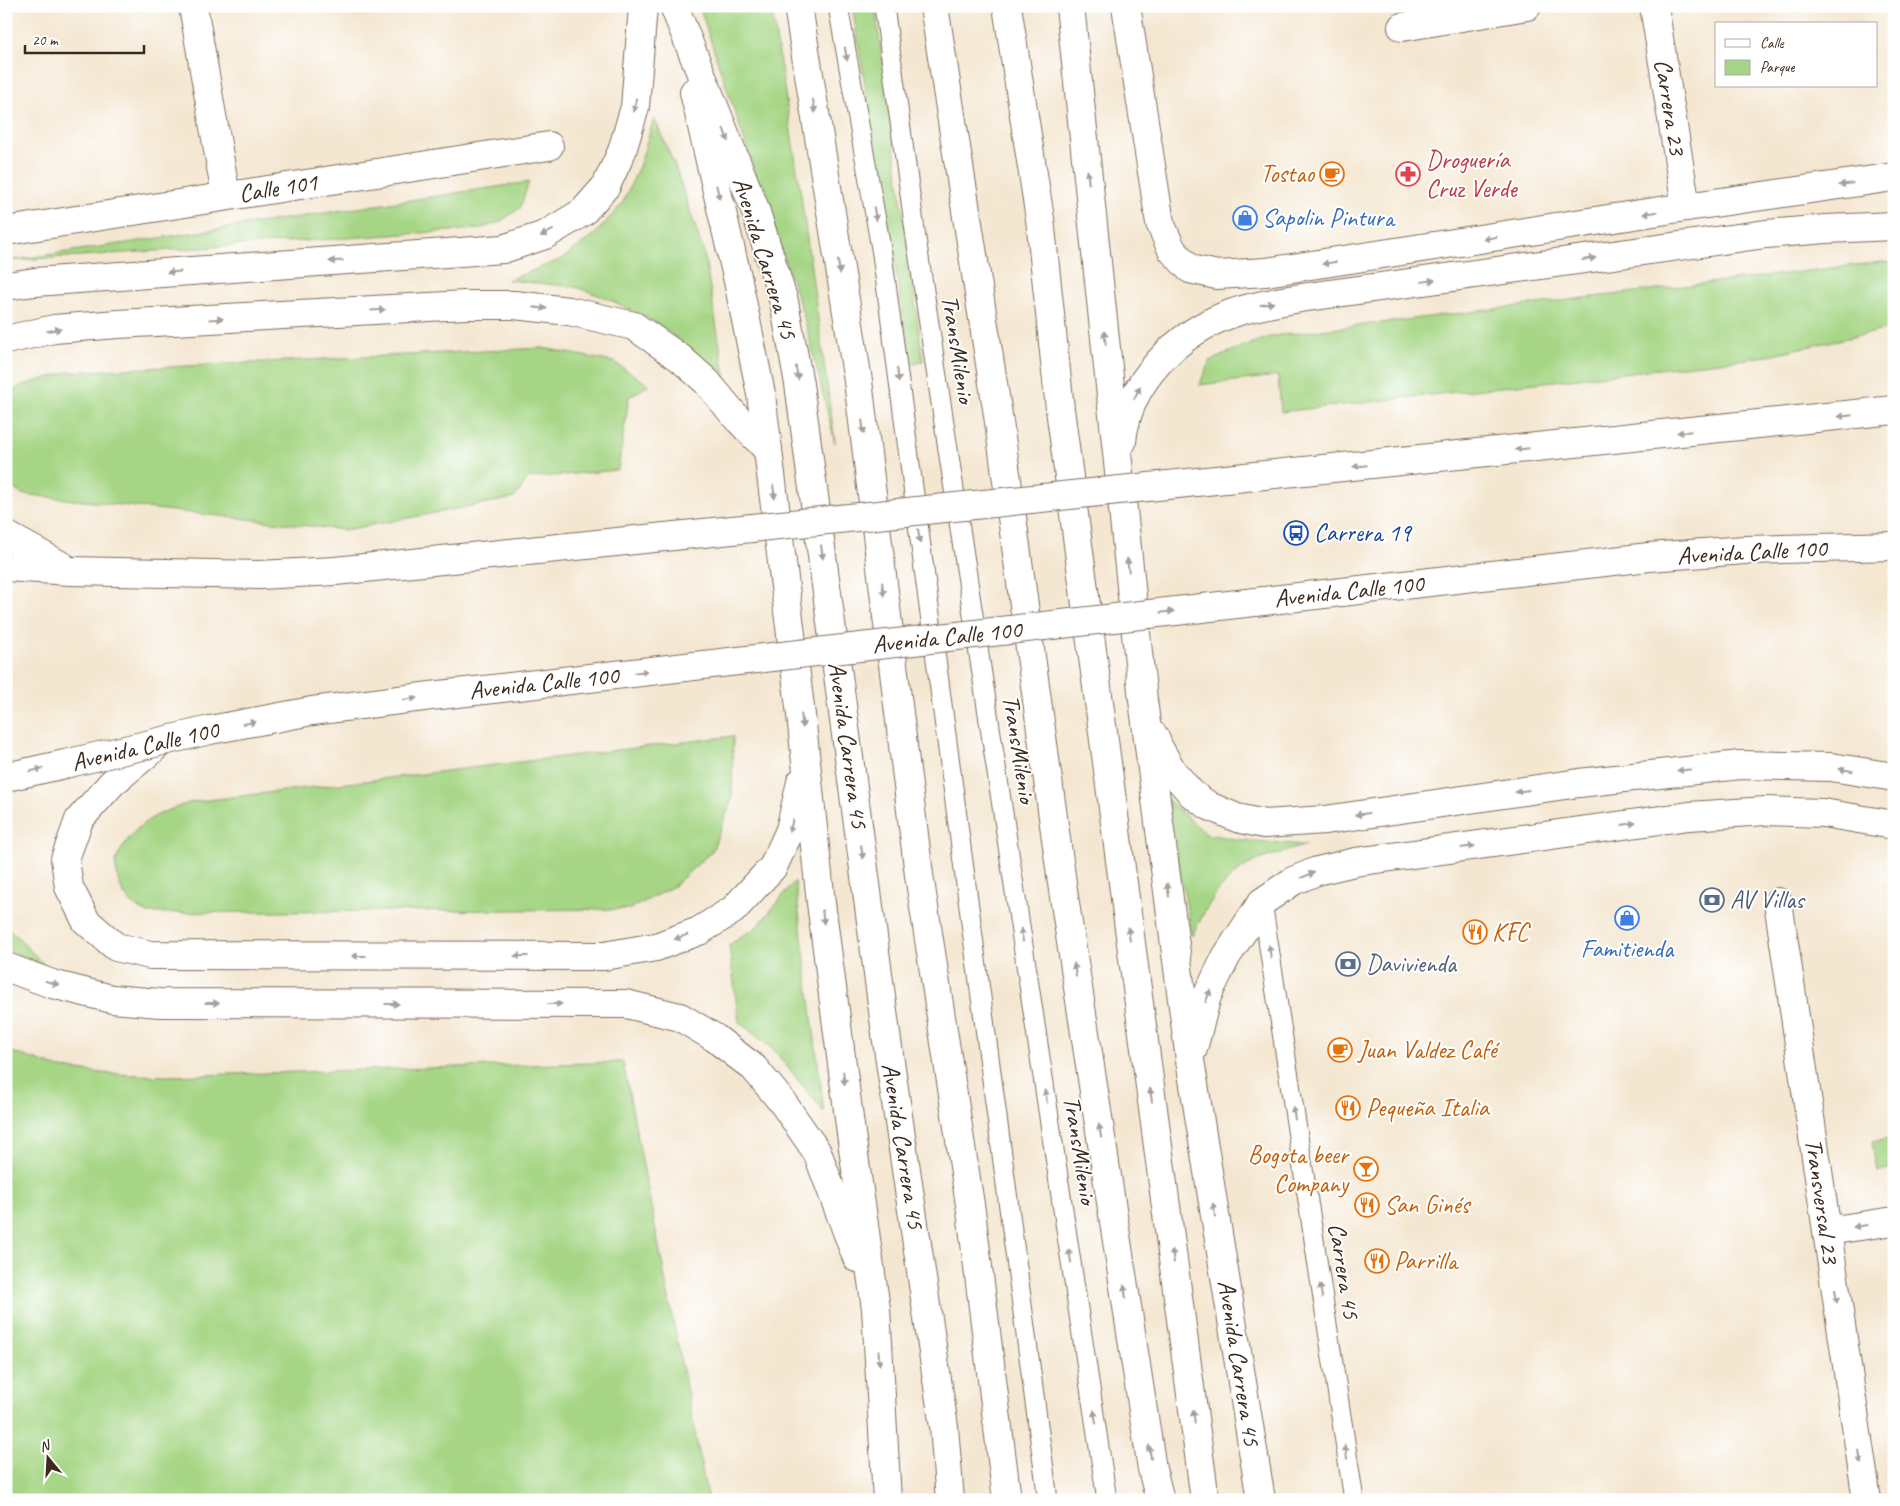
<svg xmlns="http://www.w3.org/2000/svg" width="1900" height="1506" font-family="Caveat,sans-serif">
	<rect width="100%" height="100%" fill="#fff"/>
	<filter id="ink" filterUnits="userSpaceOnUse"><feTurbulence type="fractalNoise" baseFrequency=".02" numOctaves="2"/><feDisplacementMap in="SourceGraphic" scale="10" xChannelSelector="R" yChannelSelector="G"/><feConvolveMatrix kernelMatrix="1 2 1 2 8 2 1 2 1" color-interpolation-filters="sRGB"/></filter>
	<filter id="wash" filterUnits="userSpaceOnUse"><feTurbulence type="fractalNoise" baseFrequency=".0096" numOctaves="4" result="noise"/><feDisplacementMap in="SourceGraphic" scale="20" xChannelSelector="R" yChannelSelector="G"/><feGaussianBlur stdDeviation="1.12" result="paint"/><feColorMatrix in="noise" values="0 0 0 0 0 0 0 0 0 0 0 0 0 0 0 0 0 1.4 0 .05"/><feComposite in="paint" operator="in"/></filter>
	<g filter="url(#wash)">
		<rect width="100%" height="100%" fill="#f4e7d1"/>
		<g fill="#a6d685" stroke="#708052">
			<path d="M699 6H771L800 188 835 443 804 317Z"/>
			<path d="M852 6H875L923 361 911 364Z"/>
			<path d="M654 118 675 166 704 253 727 387 690 348 655 322 606 298 575 287 508 280 562 259 595 234 622 204 640 164Z"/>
			<path d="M529 182 520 208 500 222 479 229 7 261Z"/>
			<path d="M1881 262 1894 263V328L1755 358 1281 412 1278 376 1199 385 1210 361 1243 346 1273 336Z"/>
			<path d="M543 348 614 362 649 385 629 397 618 470 529 478 514 498 345 530 21 494 6 483V394L23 385 68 372Z"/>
			<path d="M733 736 732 799 712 851 674 886 630 909 148 913C130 905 119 893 117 873 116 869 115 865 116 861 120 849 132 832 143 824 157 813 175 808 192 802Z"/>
			<path d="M1167 799 1206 834 1242 840 1306 845C1289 851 1266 856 1250 864 1221 879 1206 908 1192 936Z"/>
			<path d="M795 881 824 1112 774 1050 739 1022 729 945 758 926Z"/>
			<path d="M6 922 9 928 46 967 6 949Z"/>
			<path d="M6 1050 60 1068 111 1074 168 1076 623 1062 708 1500H6Z"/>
			<path d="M1894 1138V1168L1877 1171 1872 1142Z"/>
		</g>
	</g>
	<g filter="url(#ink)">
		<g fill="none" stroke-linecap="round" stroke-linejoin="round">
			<g stroke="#7c6c5d" stroke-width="21">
				<g id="lane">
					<path d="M838 6 882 254 1048 1500"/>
					<path d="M884 6 916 238 1107 1500"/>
					<path d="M1262 902 1354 1500"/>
				</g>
			</g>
			<g stroke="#7c6c5d" stroke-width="30">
				<g id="street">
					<path d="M193 6 226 196"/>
					<path d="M1654 6 1686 207"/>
					<path d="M1402 27 1527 6"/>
					<path d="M6 231 549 146"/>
					<path d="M1778 902 1867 1500"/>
					<path d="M1827 1231 1894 1221"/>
				</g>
			</g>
			<g stroke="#7c6c5d" stroke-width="30">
				<g id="primary">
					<path d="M6 567 71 571"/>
					<path d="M6 777 65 764"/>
				</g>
			</g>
			<g stroke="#7c6c5d" stroke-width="30">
				<g id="highway">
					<path d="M674 6 755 209 784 302 799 384 887 1041 944 1427 950 1500"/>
					<path d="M798 6 858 381 919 875 971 1211 1007 1500"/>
					<path d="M934 6 998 415 1063 890 1152 1469 1160 1500"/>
					<path d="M1007 6 1040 219 1060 409 1205 1500"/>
					<path d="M1070 6 1143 700 1190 1060 1261 1500"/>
					<path d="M1126 6 1160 223 1172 250 1190 269 1217 275 1266 272 1686 207 1894 177"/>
					<path d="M694 92 738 281 761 394 801 715 821 903 852 1141 876 1309 887 1500"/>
					<path d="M6 286 35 282 503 249 545 235 560 226 583 212 606 186 622 151 635 107 643 6"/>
					<path d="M6 340 54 329 118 324 465 305H514L569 311 634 326 680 358 707 382 736 417 768 450"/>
					<path d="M1122 442C1127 382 1178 332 1233 313 1255 305 1278 302 1300 298L1766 234 1826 229 1894 226"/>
					<path d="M6 535 71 571"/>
					<path d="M1154 736 1159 748 1173 772 1192 794 1209 806 1237 818 1264 824 1325 820 1579 783 1740 765 1831 767 1894 777"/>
					<path d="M161 742 112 783 79 820 65 859 69 887 86 921 116 947 150 955 604 956 656 947 699 931 733 910 773 867 790 830 801 782"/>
					<path d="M6 967 52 984 112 999 160 1003 626 1004 680 1017 715 1038 754 1068 783 1103 817 1152 857 1258"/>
					<path d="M1193 1049 1207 996 1226 957 1262 902 1293 881 1317 871 1355 862 1689 816 1766 811 1823 813 1894 825"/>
				</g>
			</g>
			<use href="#lane" stroke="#fff" stroke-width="19"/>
			<use href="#street" stroke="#fff" stroke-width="28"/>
			<use href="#primary" stroke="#fff" stroke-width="28"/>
			<use href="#highway" stroke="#fff" stroke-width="28"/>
			<g stroke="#7c6c5d" stroke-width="30" stroke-linecap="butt">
				<g id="primary-bridge">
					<path d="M71 571 259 575 335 571 1894 410"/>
					<path d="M65 764 210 730 312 711 431 696 1649 557 1745 550 1894 546"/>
				</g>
			</g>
			<use href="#primary-bridge" stroke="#fff" stroke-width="28"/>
		</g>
		<defs><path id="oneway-solid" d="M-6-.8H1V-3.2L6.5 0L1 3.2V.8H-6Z" transform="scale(1.25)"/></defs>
		<g fill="#a79f9a">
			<use href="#oneway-solid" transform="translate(846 54) rotate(80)"/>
			<use href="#oneway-solid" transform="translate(635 105) rotate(99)"/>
			<use href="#oneway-solid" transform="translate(814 106) rotate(81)"/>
			<use href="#oneway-solid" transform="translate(726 135) rotate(69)"/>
			<use href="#oneway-solid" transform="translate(1088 177) rotate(-96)"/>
			<use href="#oneway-solid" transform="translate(1846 184) rotate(172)"/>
			<use href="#oneway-solid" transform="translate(718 192) rotate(77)"/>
			<use href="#oneway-solid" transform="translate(1650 213) rotate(171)"/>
			<use href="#oneway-solid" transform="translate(875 214) rotate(80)"/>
			<use href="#oneway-solid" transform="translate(547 233) rotate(153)"/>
			<use href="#oneway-solid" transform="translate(1490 238) rotate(171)"/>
			<use href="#oneway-solid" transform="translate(1589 259) rotate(-8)"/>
			<use href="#oneway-solid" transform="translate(336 261) rotate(176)"/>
			<use href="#oneway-solid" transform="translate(1329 263) rotate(171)"/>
			<use href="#oneway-solid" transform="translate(839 267) rotate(81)"/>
			<use href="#oneway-solid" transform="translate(174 272) rotate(176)"/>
			<use href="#oneway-solid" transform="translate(1428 281) rotate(-8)"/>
			<use href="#oneway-solid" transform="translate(1267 304) rotate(-10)"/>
			<use href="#oneway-solid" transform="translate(540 308) rotate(6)"/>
			<use href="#oneway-solid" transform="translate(378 310) rotate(-3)"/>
			<use href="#oneway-solid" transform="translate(216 319) rotate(-3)"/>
			<use href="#oneway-solid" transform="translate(54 330) rotate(-9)"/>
			<use href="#oneway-solid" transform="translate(1105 338) rotate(-96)"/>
			<use href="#oneway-solid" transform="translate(797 373) rotate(80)"/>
			<use href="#oneway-solid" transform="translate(898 375) rotate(82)"/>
			<use href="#oneway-solid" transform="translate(1137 393) rotate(-63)"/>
			<use href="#oneway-solid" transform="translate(1845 416) rotate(174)"/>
			<use href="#oneway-solid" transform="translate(863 427) rotate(83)"/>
			<use href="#oneway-solid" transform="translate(1684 432) rotate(174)"/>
			<use href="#oneway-solid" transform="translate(1522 449) rotate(174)"/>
			<use href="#oneway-solid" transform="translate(1360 466) rotate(174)"/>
			<use href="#oneway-solid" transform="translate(774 492) rotate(83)"/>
			<use href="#oneway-solid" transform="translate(919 536) rotate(82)"/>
			<use href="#oneway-solid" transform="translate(822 552) rotate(82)"/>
			<use href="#oneway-solid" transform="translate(1128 565) rotate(-96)"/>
			<use href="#oneway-solid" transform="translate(883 589) rotate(83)"/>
			<use href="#oneway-solid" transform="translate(1167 612) rotate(-6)"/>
			<use href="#oneway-solid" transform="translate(641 672) rotate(-6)"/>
			<use href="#oneway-solid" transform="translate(410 699) rotate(-7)"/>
			<use href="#oneway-solid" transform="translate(802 721) rotate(83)"/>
			<use href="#oneway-solid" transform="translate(249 723) rotate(-11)"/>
			<use href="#oneway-solid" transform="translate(36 770) rotate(-13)"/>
			<use href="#oneway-solid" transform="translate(1684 770) rotate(174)"/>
			<use href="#oneway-solid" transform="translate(1846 770) rotate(-171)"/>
			<use href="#oneway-solid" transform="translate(1522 791) rotate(172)"/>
			<use href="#oneway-solid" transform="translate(1362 814) rotate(172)"/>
			<use href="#oneway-solid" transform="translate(1629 824) rotate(-8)"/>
			<use href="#oneway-solid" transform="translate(791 826) rotate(106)"/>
			<use href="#oneway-solid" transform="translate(1468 847) rotate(-8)"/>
			<use href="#oneway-solid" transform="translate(862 852) rotate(82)"/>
			<use href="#oneway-solid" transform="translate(1308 875) rotate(-22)"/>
			<use href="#oneway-solid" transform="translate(1168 890) rotate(-98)"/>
			<use href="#oneway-solid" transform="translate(823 917) rotate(83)"/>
			<use href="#oneway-solid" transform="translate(1129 934) rotate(-98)"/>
			<use href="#oneway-solid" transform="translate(1022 935) rotate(-99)"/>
			<use href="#oneway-solid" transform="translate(681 937) rotate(160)"/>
			<use href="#oneway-solid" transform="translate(1270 952) rotate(-99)"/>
			<use href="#oneway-solid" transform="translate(359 956) rotate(-180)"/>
			<use href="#oneway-solid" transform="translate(521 956) rotate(-180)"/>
			<use href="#oneway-solid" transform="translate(1075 970) rotate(-99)"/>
			<use href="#oneway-solid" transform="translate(52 983) rotate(17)"/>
			<use href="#oneway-solid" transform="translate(1208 996) rotate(-69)"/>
			<use href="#oneway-solid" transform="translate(212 1003)"/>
			<use href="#oneway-solid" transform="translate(392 1004)"/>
			<use href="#oneway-solid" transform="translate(555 1004)"/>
			<use href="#oneway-solid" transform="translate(844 1078) rotate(83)"/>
			<use href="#oneway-solid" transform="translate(1151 1095) rotate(-98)"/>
			<use href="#oneway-solid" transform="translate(1046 1096) rotate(-99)"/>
			<use href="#oneway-solid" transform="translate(1294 1113) rotate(-99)"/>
			<use href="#oneway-solid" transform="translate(1100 1131) rotate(-99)"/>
			<use href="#oneway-solid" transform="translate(1214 1210) rotate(-99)"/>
			<use href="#oneway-solid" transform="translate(1860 1226) rotate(172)"/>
			<use href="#oneway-solid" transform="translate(1070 1256) rotate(-99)"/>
			<use href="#oneway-solid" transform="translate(1173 1256) rotate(-98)"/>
			<use href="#oneway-solid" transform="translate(1321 1291) rotate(-99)"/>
			<use href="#oneway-solid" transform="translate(1125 1292) rotate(-99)"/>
			<use href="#oneway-solid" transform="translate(1836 1296) rotate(82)"/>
			<use href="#oneway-solid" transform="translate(879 1358) rotate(86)"/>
			<use href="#oneway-solid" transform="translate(1095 1417) rotate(-99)"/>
			<use href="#oneway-solid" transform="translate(1194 1417) rotate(-98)"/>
			<use href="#oneway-solid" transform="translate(1150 1452) rotate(-99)"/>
			<use href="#oneway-solid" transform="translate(1346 1452) rotate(-99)"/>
			<use href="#oneway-solid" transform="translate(1860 1457) rotate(82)"/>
		</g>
	</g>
	<defs>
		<g id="cafe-ring" transform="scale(1.25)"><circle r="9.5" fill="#fff" stroke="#e8710a" stroke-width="1.5"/><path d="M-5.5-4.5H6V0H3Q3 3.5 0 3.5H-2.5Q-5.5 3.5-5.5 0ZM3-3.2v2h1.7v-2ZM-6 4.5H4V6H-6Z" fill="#e8710a"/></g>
		<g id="pharmacy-ring" transform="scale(1.25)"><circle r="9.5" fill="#fff" stroke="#e0444e" stroke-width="1.5"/><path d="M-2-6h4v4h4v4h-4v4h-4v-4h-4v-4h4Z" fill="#e0444e"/></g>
		<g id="shop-ring" transform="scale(1.25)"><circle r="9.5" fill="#fff" stroke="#3f7fe0" stroke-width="1.5"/><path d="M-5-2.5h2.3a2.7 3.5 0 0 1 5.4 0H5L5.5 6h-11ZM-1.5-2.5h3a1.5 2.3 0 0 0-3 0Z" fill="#3f7fe0"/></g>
		<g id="bus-ring" transform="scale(1.25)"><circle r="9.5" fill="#fff" stroke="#1a4fb4" stroke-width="1.5"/><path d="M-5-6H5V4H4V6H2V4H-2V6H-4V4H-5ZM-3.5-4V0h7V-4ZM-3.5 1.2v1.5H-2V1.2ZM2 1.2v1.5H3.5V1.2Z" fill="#1a4fb4"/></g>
		<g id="bank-ring" transform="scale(1.25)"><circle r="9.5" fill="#fff" stroke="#5c6f8a" stroke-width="1.5"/><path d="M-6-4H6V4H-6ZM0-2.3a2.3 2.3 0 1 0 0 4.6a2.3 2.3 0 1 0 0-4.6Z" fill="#5c6f8a"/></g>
		<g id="restaurant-ring" transform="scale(1.25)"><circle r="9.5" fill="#fff" stroke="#e8710a" stroke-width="1.5"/><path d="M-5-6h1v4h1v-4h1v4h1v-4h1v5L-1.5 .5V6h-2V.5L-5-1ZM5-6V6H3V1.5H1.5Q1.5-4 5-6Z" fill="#e8710a"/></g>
		<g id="bar-ring" transform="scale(1.25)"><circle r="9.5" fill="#fff" stroke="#e8710a" stroke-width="1.5"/><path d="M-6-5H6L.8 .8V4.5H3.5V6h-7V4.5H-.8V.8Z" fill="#e8710a"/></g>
	</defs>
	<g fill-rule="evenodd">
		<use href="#cafe-ring" x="1332" y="174"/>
		<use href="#pharmacy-ring" x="1408" y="174"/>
		<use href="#shop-ring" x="1245" y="218"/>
		<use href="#bus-ring" x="1296" y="533"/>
		<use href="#bank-ring" x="1712" y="900"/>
		<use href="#shop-ring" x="1627" y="918"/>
		<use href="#restaurant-ring" x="1475" y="932"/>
		<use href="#bank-ring" x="1348" y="964"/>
		<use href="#cafe-ring" x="1340" y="1050"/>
		<use href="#restaurant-ring" x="1348" y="1108"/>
		<use href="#bar-ring" x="1366" y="1169"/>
		<use href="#restaurant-ring" x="1367" y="1205"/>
		<use href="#restaurant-ring" x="1377" y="1261"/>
	</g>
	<g text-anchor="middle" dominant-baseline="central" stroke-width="4" stroke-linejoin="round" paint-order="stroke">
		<g font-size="25" fill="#3b2a1e" stroke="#fff">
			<text transform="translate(1670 107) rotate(81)">Carrera 23</text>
			<text transform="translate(278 188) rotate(-9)">Calle 101</text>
			<text transform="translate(765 258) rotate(73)">Avenida Carrera 45</text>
			<text transform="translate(958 349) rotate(81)">TransMilenio</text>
			<text transform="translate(1752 552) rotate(-3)">Avenida Calle 100</text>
			<text transform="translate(1349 591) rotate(-6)">Avenida Calle 100</text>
			<text transform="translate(947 637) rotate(-6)">Avenida Calle 100</text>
			<text transform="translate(544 683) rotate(-6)">Avenida Calle 100</text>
			<text transform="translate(848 745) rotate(82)">Avenida Carrera 45</text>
			<text transform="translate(145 746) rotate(-13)">Avenida Calle 100</text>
			<text transform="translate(1019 749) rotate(81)">TransMilenio</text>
			<text transform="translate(903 1146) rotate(81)">Avenida Carrera 45</text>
			<text transform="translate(1080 1150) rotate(81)">TransMilenio</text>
			<text transform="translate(1822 1201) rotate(82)">Transversal 23</text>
			<text transform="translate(1344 1271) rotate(81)">Carrera 45</text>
			<text transform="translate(1239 1363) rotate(81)">Avenida Carrera 45</text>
		</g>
		<g font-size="25" fill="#be3a42" stroke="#fff" text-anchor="start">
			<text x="1426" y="160">Droguería<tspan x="1426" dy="29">Cruz Verde</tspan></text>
		</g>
		<g font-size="25" fill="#c56008" stroke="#fff" text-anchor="start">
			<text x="1314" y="174" text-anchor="end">Tostao</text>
			<text x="1492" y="932">KFC</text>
			<text x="1358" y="1050">Juan Valdez Café</text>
			<text x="1366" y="1108">Pequeña Italia</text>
			<text x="1348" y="1155" text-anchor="end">Bogota beer<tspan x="1348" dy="29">Company</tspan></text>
			<text x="1384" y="1205">San Ginés</text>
			<text x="1394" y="1261">Parrilla</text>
		</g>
		<g font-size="25" fill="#366cbe" stroke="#fff" text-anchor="start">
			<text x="1262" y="218">Sapolin Pintura</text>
			<text x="1627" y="949" text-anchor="middle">Famitienda</text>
		</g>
		<g font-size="25" fill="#164399" stroke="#fff" text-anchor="start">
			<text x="1314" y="533">Carrera 19</text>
		</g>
		<g font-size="25" fill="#4e5e75" stroke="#fff" text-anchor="start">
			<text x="1730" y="900">AV Villas</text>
			<text x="1366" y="964">Davivienda</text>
		</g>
	</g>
	<rect width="1900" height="1506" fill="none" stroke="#fff" stroke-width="25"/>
	<rect x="1715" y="22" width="162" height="65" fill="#ffffff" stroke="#b1aaa5"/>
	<rect x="1725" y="39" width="25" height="8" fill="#ffffff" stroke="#b1aaa5"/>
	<text x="1760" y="48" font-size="15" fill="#3b2a1e">Calle</text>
	<rect x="1725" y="60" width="25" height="15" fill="#a6d685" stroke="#b1aaa5"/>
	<text x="1760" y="72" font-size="15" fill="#3b2a1e">Parque</text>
	<g transform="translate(48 1458) rotate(342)" stroke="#ffffff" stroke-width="4" paint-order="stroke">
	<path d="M0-4L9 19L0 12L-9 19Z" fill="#3b2a1e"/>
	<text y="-8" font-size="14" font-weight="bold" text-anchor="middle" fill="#3b2a1e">N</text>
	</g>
	<path d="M25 45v8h119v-8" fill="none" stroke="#3b2a1e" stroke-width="2.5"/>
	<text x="32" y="45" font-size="15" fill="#3b2a1e" stroke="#ffffff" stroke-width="4" paint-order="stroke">20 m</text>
</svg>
